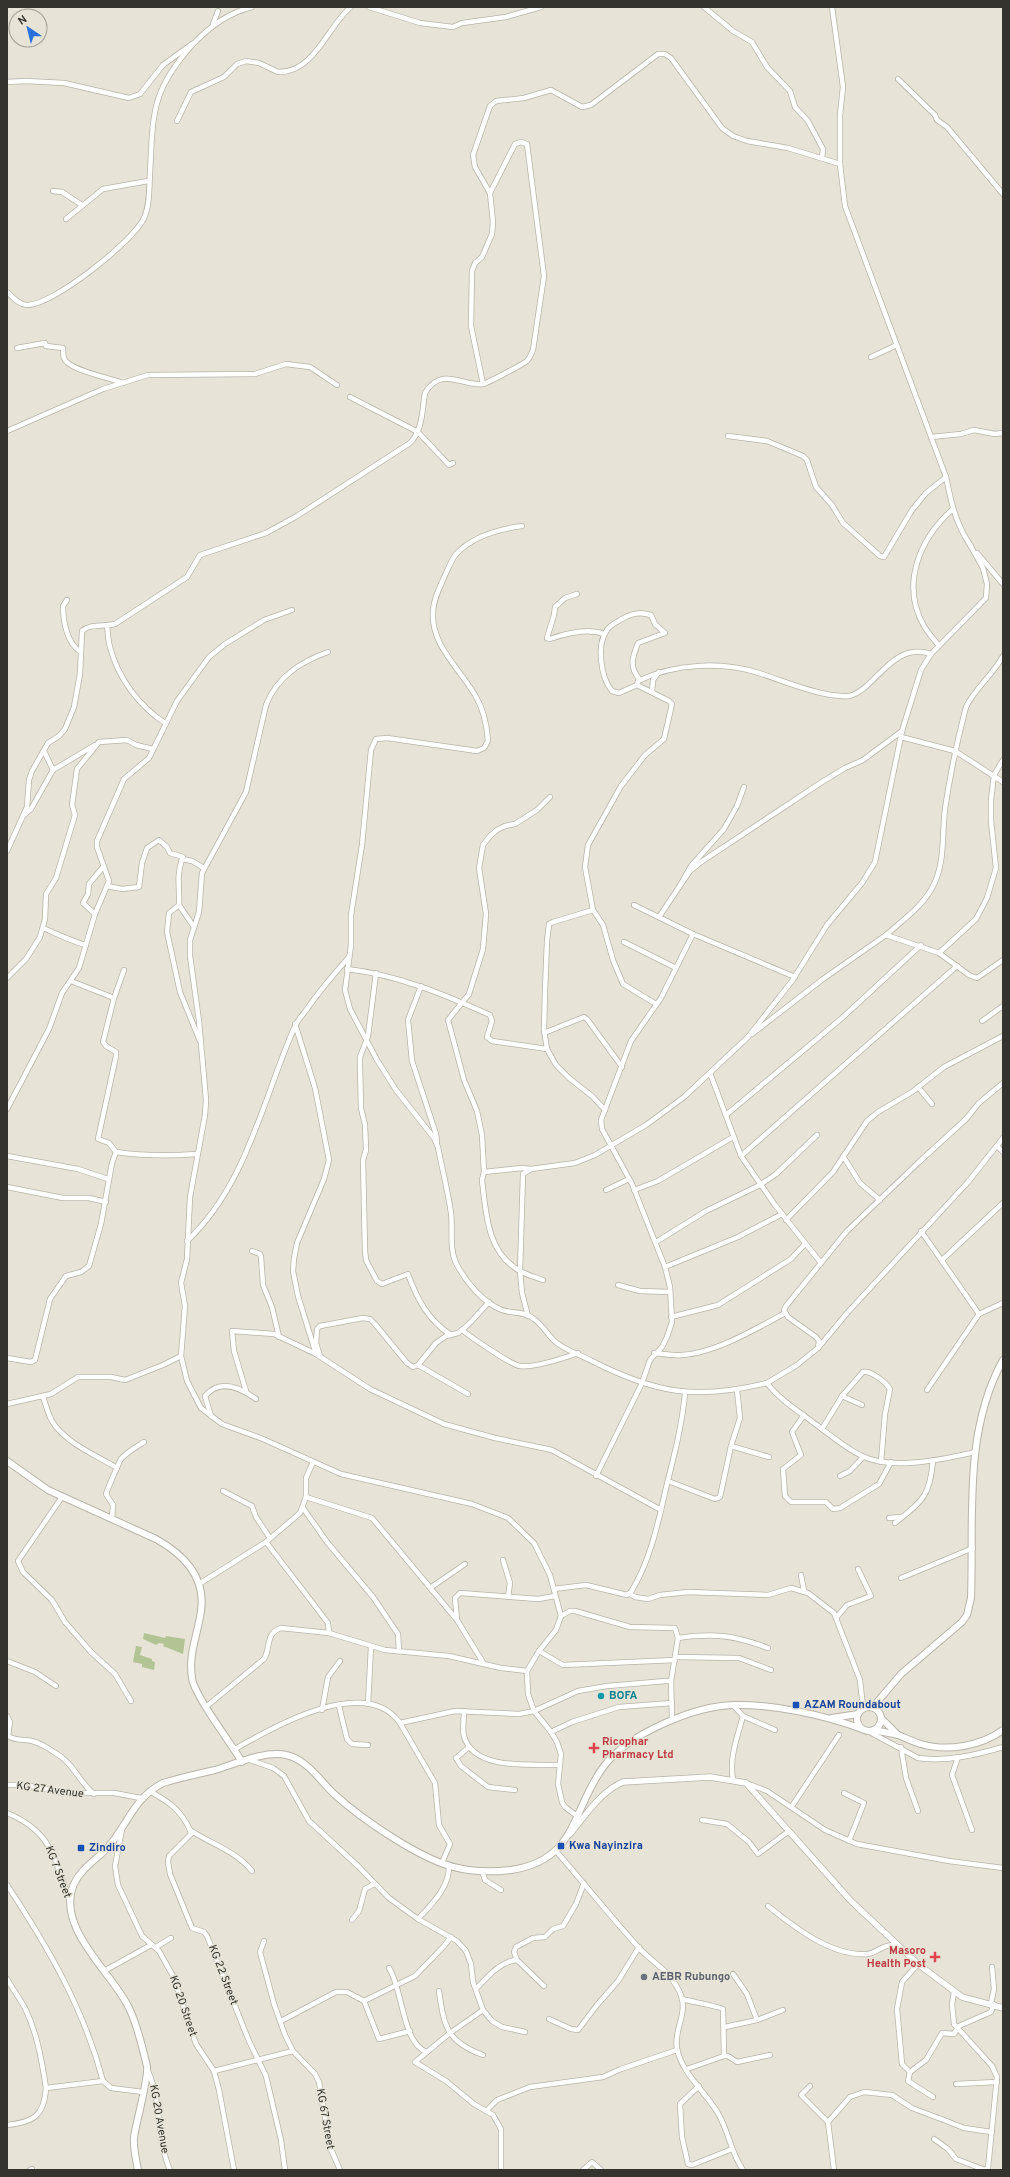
<svg xmlns="http://www.w3.org/2000/svg" width="1010" height="2177" font-family="Overpass,sans-serif">
	<rect width="100%" height="100%" fill="#e7e4d7"/>
	<g fill="#b3c494">
		<path d="M144 1633 165 1638 166 1636 185 1639 183 1654 163 1646 164 1644 159 1643 156 1645 143 1639Z"/>
		<path d="M136 1646 142 1647 140 1655 152 1659V1661L155 1662 154 1670 142 1667V1664L133 1662Z"/>
	</g>
	<g fill="none" stroke-linecap="round" stroke-linejoin="round">
		<g stroke="#b7b4a7" stroke-width="6">
			<g id="minor">
				<path d="M369 7 420 23 453 27 462 23 506 17 541 7"/>
				<path d="M704 7 733 31 752 42 767 67 790 91 795 107 808 121 823 149 822 158"/>
				<path d="M832 7 843 87 840 115V164L845 206 946 477C951 502 956 525 971 546"/>
				<path d="M213 24 218 11"/>
				<path d="M898 79 935 115 937 120 947 127 1003 194"/>
				<path d="M7 82 26 81 64 83 129 98 140 94 163 65 192 44"/>
				<path d="M177 121 191 92 224 77 237 64 246 61 259 63 278 72C315 73 328 25 351 7"/>
				<path d="M53 191 62 192 82 205"/>
				<path d="M66 219 103 189 148 181"/>
				<path d="M7 292C13 297 19 305 27 305 52 306 134 241 144 218 150 205 149 188 150 173 153 113 151 90 194 43 211 26 228 13 252 7"/>
				<path d="M17 348 45 343 46 346 63 348C63 351 63 355 64 358 67 370 111 378 123 383"/>
				<path d="M871 357 897 345"/>
				<path d="M483 384 471 326 472 271 475 263 482 257 492 234 493 222 490 193 475 167 473 155 490 106 496 101 524 98 551 90 582 107 591 105 658 54H665L671 58 722 128 733 136 747 141 788 148 840 164"/>
				<path d="M350 397 418 432 449 465 453 463"/>
				<path d="M7 431 103 389 148 375 255 374 286 364 310 367 337 385"/>
				<path d="M728 436 767 441 803 456 807 460 816 487 832 505 843 523 880 556 884 557 912 510 926 493 946 477"/>
				<path d="M931 437 961 434 974 430 995 434 1003 433"/>
				<path d="M522 526C499 529 473 536 456 554 452 559 449 567 446 573 441 585 433 599 433 613 431 645 460 669 475 695 483 708 487 726 488 741L484 748 477 751 387 738 376 739 371 750 362 845 351 915V945L345 990 350 1009 377 1060 396 1090 434 1138 438 1147C442 1169 448 1191 451 1213 453 1229 449 1248 456 1263 465 1281 483 1303 502 1310 513 1314 525 1311 534 1319 543 1325 548 1336 557 1343 567 1351 581 1355 592 1361 657 1394 696 1400 767 1383 779 1399 798 1411 814 1423 829 1434 845 1448 862 1456 894 1471 943 1459 976 1452"/>
				<path d="M977 553 1003 584"/>
				<path d="M577 594 565 598 555 607 554 615 547 638 550 639C567 633 588 628 604 634"/>
				<path d="M67 600 63 606C63 621 67 644 81 652"/>
				<path d="M107 626C108 633 108 641 110 647 118 678 139 706 165 723"/>
				<path d="M939 646C934 639 928 633 924 626 900 584 920 538 953 509"/>
				<path d="M328 652C300 662 277 677 266 705L246 792 202 873 199 912 190 940V956L199 1021 206 1100 205 1115 190 1197 187 1259 181 1283 185 1306 181 1356 187 1381 201 1408 222 1424 263 1439 341 1474 472 1504 508 1518 534 1543 550 1575 561 1616 556 1630 539 1651 527 1671 528 1694 534 1711 551 1732 557 1742 561 1754 558 1784 562 1802 565 1807 577 1816"/>
				<path d="M637 685 619 693 612 691C601 678 596 645 607 630 610 625 617 622 622 619 632 613 640 612 651 615L655 624 665 633 638 643C632 658 629 667 640 680"/>
				<path d="M652 692 653 680 659 672"/>
				<path d="M901 737 955 751 1003 782"/>
				<path d="M44 751 53 770"/>
				<path d="M744 787 737 806 724 829 691 866 679 887 690 871 701 862 822 782 845 768 863 760 902 731"/>
				<path d="M24 815 31 809 53 770 95 745"/>
				<path d="M7 851 27 807 29 780 32 771 48 743 59 736 65 729 74 707 80 674 82 631C91 623 104 627 115 624L187 577 200 555 266 533 297 516 410 443C423 430 422 410 425 393 442 365 463 387 483 384 488 383 523 364 527 361 530 358 531 354 533 350L544 276 527 144 521 142 515 144 490 193"/>
				<path d="M107 886 122 889 139 887 142 863 147 848 159 840 167 847 170 853 183 857 182 859"/>
				<path d="M179 905 169 913 167 932 180 992 200 1041"/>
				<path d="M634 905 693 934"/>
				<path d="M593 910 603 925 613 960 623 984 656 1004"/>
				<path d="M95 914 83 903 88 894 89 884 103 867"/>
				<path d="M659 917 679 887"/>
				<path d="M194 927 179 905C180 886 176 879 182 859L192 861 204 868"/>
				<path d="M43 928C58 934 70 941 86 945"/>
				<path d="M886 935C904 919 925 905 935 882 945 859 942 833 945 809 950 775 957 741 966 707 975 688 993 675 1003 656"/>
				<path d="M939 953 976 919 987 898 996 868 991 821V800L994 775 1003 760"/>
				<path d="M676 968 693 934 795 977"/>
				<path d="M347 969C398 975 443 994 490 1015L492 1021 487 1037 492 1041 547 1049"/>
				<path d="M124 970 114 998 103 1042 106 1046 116 1052V1056L98 1139 109 1143 116 1152C143 1156 170 1156 197 1154"/>
				<path d="M376 973 368 1036 360 1057V1066L361 1108 365 1125 366 1150 363 1160 365 1251 366 1260 377 1281 382 1284 408 1274C417 1299 428 1320 451 1335"/>
				<path d="M7 978 26 959 40 937 45 919 46 894 56 878 75 815 72 805 77 769 99 742 127 740 136 745 153 749"/>
				<path d="M71 981 114 998"/>
				<path d="M421 986 408 1020 412 1061 436 1134 437 1142"/>
				<path d="M982 1021 1003 1006"/>
				<path d="M295 1024 315 1088 329 1160 324 1179 297 1243 294 1258 293 1271 298 1296 316 1354"/>
				<path d="M544 1033 584 1017 587 1019 622 1067"/>
				<path d="M752 1034 823 979 886 935 939 953 969 975 977 978 1003 960"/>
				<path d="M710 1073 741 1156 775 1205 821 1263"/>
				<path d="M918 1087 932 1104"/>
				<path d="M7 1109 49 1029 62 993 79 968 95 914 109 881 97 847V841L124 779 149 758 177 701 209 657 225 644 264 620 292 610"/>
				<path d="M605 1110 592 1096 569 1078 556 1065 547 1049 544 1030 545 991 547 941 549 924 553 922 593 910 585 867 588 845 621 786 645 755 664 739 672 704 669 701 637 685 638 681C675 663 723 661 762 674 786 682 806 691 831 695 837 695 844 697 849 696 876 690 891 641 931 654"/>
				<path d="M726 1115 842 1018 921 945"/>
				<path d="M997 1146 1003 1152"/>
				<path d="M7 1156 78 1169 108 1179"/>
				<path d="M741 1156 957 966"/>
				<path d="M843 1156 860 1183 880 1200"/>
				<path d="M531 1169 522 1168 484 1172 482 1180C486 1213 487 1253 520 1271 527 1275 535 1277 543 1280"/>
				<path d="M484 1172 482 1135 477 1111 464 1080 448 1020 469 994 483 949 486 914 479 868 483 845 490 836 497 830 505 826 515 824 537 810 550 797"/>
				<path d="M7 1187 63 1198H89L106 1202"/>
				<path d="M606 1190 629 1179"/>
				<path d="M634 1190 658 1181 733 1137"/>
				<path d="M786 1220 833 1172 867 1121 878 1112 912 1092 944 1067 1003 1036"/>
				<path d="M921 1231 979 1314"/>
				<path d="M187 1241C247 1185 263 1098 295 1026 298 1020 303 1014 307 1009 320 990 334 974 349 957"/>
				<path d="M656 1242 706 1211 760 1185 776 1174 817 1135"/>
				<path d="M252 1251 260 1254 261 1257 263 1285 272 1307 279 1337"/>
				<path d="M942 1260 1003 1203"/>
				<path d="M665 1267 738 1237 782 1214"/>
				<path d="M618 1285 640 1291 670 1292"/>
				<path d="M528 1316 522 1293 520 1271 523 1174 531 1169 575 1163 595 1155 646 1125 684 1097 748 1037 792 981 827 925 862 883 875 862 902 731 921 670 931 654 986 598 987 584 983 568 970 545"/>
				<path d="M671 1317 718 1305 791 1259 805 1244"/>
				<path d="M462 1330C471 1337 511 1365 520 1366 534 1368 564 1358 578 1353"/>
				<path d="M818 1348 819 1341 816 1337 788 1317 784 1310 786 1306 847 1231 919 1162 966 1119 979 1103 1003 1083"/>
				<path d="M654 1353C663 1354 673 1356 682 1355 715 1353 756 1329 785 1313"/>
				<path d="M320 1356 316 1343 317 1329 320 1326 363 1318 370 1319 375 1324 407 1363 413 1367 418 1365 436 1343 446 1336 458 1333 468 1325 489 1302"/>
				<path d="M7 1358 31 1362 35 1360 50 1299 66 1276 81 1272 89 1266 101 1224 112 1163 116 1152"/>
				<path d="M418 1365 468 1394"/>
				<path d="M767 1383 797 1365 818 1348 848 1312 968 1182 1003 1138"/>
				<path d="M927 1390 979 1314 1003 1303"/>
				<path d="M246 1391 234 1351 232 1331 274 1334 316 1354 370 1389 444 1424 495 1438 552 1450 661 1510"/>
				<path d="M842 1396 862 1405"/>
				<path d="M43 1397C46 1405 48 1414 52 1421 65 1443 96 1455 117 1468"/>
				<path d="M7 1404 51 1394 78 1377H111L125 1380 163 1365 181 1356"/>
				<path d="M804 1415 792 1432 801 1455 783 1469 785 1496 791 1502H826L833 1509 840 1508 879 1484 891 1462"/>
				<path d="M211 1416 205 1396C220 1378 241 1388 256 1399"/>
				<path d="M822 1429 842 1396 863 1372C870 1370 886 1382 890 1389L885 1414 881 1462"/>
				<path d="M731 1446 769 1457"/>
				<path d="M596 1476 642 1383 650 1360 662 1347 667 1337 672 1322 670 1287 665 1267 632 1184 602 1129 601 1120 631 1041 661 998 676 968 624 942"/>
				<path d="M840 1476 850 1471 863 1457"/>
				<path d="M668 1481 715 1499 720 1497 731 1446 740 1418 737 1390"/>
				<path d="M223 1491 252 1506 256 1517 270 1538"/>
				<path d="M62 1497 18 1561 23 1572 52 1600 65 1622 91 1652 115 1674 131 1701"/>
				<path d="M306 1497 372 1518 457 1620 484 1664"/>
				<path d="M303 1508 327 1542 373 1597 398 1634 399 1651"/>
				<path d="M889 1518 902 1517"/>
				<path d="M112 1519 113 1505 106 1494C108 1488 119 1462 121 1459 127 1452 136 1447 144 1442"/>
				<path d="M895 1523C922 1501 930 1497 933 1460"/>
				<path d="M266 1542 328 1623 329 1633"/>
				<path d="M503 1560 510 1583 508 1597"/>
				<path d="M801 1575 804 1591"/>
				<path d="M901 1578 973 1548"/>
				<path d="M199 1584 266 1542 300 1513 306 1497V1478L313 1462"/>
				<path d="M430 1588 465 1564"/>
				<path d="M554 1589 586 1585 627 1595 631 1592C650 1561 658 1524 666 1488 674 1456 682 1426 685 1393"/>
				<path d="M630 1594 635 1597 648 1599 660 1595 688 1592 768 1595 791 1588 808 1593 834 1613 860 1680 863 1708"/>
				<path d="M561 1616 570 1611H575L630 1627 675 1628 678 1638 671 1681"/>
				<path d="M836 1618 847 1605 871 1596 858 1569"/>
				<path d="M457 1620 455 1598 460 1593 538 1599 555 1596"/>
				<path d="M678 1638C713 1633 734 1635 768 1648"/>
				<path d="M539 1651 563 1665 675 1660"/>
				<path d="M675 1657 739 1658 771 1670"/>
				<path d="M7 1661 35 1672 56 1686"/>
				<path d="M368 1704 371 1647"/>
				<path d="M207 1706 264 1659C271 1648 265 1633 281 1628L329 1633 385 1650 449 1656 501 1668 527 1671"/>
				<path d="M339 1706 347 1739 352 1744 368 1745"/>
				<path d="M322 1710 328 1677 340 1661"/>
				<path d="M464 1711C464 1719 462 1728 464 1736 473 1771 532 1764 560 1765"/>
				<path d="M7 1716 10 1722 8 1736C15 1741 24 1739 32 1741 40 1743 48 1748 54 1752 75 1764 77 1780 94 1794"/>
				<path d="M743 1716 775 1730"/>
				<path d="M400 1723 455 1711 519 1714 534 1711 578 1691 607 1686 666 1681H671L672 1720"/>
				<path d="M866 1730 918 1758C947 1762 976 1755 1003 1747"/>
				<path d="M551 1732 572 1722 619 1707 672 1703"/>
				<path d="M469 1747 456 1758 461 1766 488 1787 515 1790"/>
				<path d="M901 1747 906 1778 918 1811"/>
				<path d="M235 1749C273 1727 365 1674 400 1723L435 1783 439 1825 450 1844 442 1863"/>
				<path d="M958 1757 952 1775 972 1830"/>
				<path d="M250 1760 273 1768 284 1776 309 1821 358 1866 389 1898 418 1919 457 1941 466 1951 471 1964 473 1982 483 2010 492 2021 502 2027 525 2032"/>
				<path d="M733 1780C729 1758 737 1738 743 1716L733 1705"/>
				<path d="M746 1783 767 1791 825 1830 857 1844 949 1861 1003 1868"/>
				<path d="M7 1785H25L65 1793H114L141 1798"/>
				<path d="M149 1791C168 1801 181 1810 190 1830L191 1834 169 1856 168 1862 170 1874 192 1928 204 1932 207 1936 249 2041 266 2076 281 2140 285 2170"/>
				<path d="M844 1793 864 1803 849 1841"/>
				<path d="M792 1806 839 1735"/>
				<path d="M7 1813C53 1832 54 1859 70 1901"/>
				<path d="M702 1820 727 1824 749 1842 758 1854 789 1831"/>
				<path d="M122 1829 115 1866 118 1885 142 1936 159 1951 173 1976 196 2044 214 2071 219 2090 234 2170"/>
				<path d="M190 1830C211 1844 236 1851 252 1871"/>
				<path d="M556 1851C584 1883 610 1916 639 1948 651 1961 669 1971 677 1987 692 2011 673 2027 677 2048 681 2073 707 2093 719 2115 729 2133 731 2153 743 2170"/>
				<path d="M482 1871 485 1880 501 1890"/>
				<path d="M7 1885C48 1947 84 2009 103 2081"/>
				<path d="M768 1906C794 1927 832 1957 868 1954 874 1953 877 1950 882 1948 887 1945 892 1945 897 1944"/>
				<path d="M418 1919C432 1904 450 1887 449 1865"/>
				<path d="M352 1920 359 1911 365 1889 374 1884"/>
				<path d="M264 1941 260 1952 274 2004 285 2035 293 2051 315 2074 319 2082 330 2147 340 2170"/>
				<path d="M156 1947 171 1938"/>
				<path d="M517 1960 514 1952 516 1947 533 1938 545 1937 553 1929 563 1926 576 1904 584 1883"/>
				<path d="M918 1964 902 1982 897 2009 902 2064 910 2072 926 2060 942 2033 954 2034 959 2026 991 2012 994 2004"/>
				<path d="M389 1968C403 1989 402 2044 427 2052"/>
				<path d="M104 1971 151 1945"/>
				<path d="M733 1974 747 1994 757 2020"/>
				<path d="M7 1979C13 1989 19 1998 25 2008 37 2033 42 2061 46 2088"/>
				<path d="M476 1989C487 1977 501 1961 517 1960L544 1986"/>
				<path d="M439 1991C444 2027 447 2042 483 2055"/>
				<path d="M954 1992 952 2004 954 2024 992 2066 997 2077 988 2168 985 2170"/>
				<path d="M682 1999C689 2001 721 2007 723 2009L724 2056"/>
				<path d="M991 2003 994 1989 992 1967"/>
				<path d="M483 2010 450 2033 415 2062 446 2081 474 2104 493 2115 501 2129V2170"/>
				<path d="M549 2019 571 2029 578 2030 597 2005 618 1981 639 1947"/>
				<path d="M281 2021 336 1992H347L364 2001"/>
				<path d="M725 2027 757 2020 783 2010"/>
				<path d="M410 2031 379 2039 364 2001 415 1976 444 1946 451 1937"/>
				<path d="M147 2069C162 2100 156 2138 170 2170"/>
				<path d="M687 2069 724 2056H728L737 2062 770 2055"/>
				<path d="M214 2071 293 2051"/>
				<path d="M910 2072 908 2081 933 2097"/>
				<path d="M956 2084 997 2082"/>
				<path d="M699 2086 680 2104 682 2137 688 2164 692 2165 732 2149"/>
				<path d="M810 2086 801 2095 828 2122"/>
				<path d="M486 2111 497 2100 530 2087 603 2077 621 2069 677 2050"/>
				<path d="M7 2125C34 2122 44 2116 46 2088L103 2081 111 2088 143 2092"/>
				<path d="M934 2139 948 2149 956 2159 985 2170"/>
				<path d="M30 2170 32 2169"/>
				<path d="M583 2170 592 2162 601 2170"/>
				<path d="M834 2170 828 2122 850 2097 864 2092 892 2095 912 2108 949 2122 964 2128 992 2132"/>
			</g>
		</g>
		<g stroke="#b7b4a7" stroke-width="7">
			<path id="tertiary" d="M570 1834C585 1816 601 1791 623 1782L710 1777 746 1783 851 1901 918 1964 962 1997 1003 2008"/>
		</g>
		<g stroke="#b7b4a7" stroke-width="8">
			<g id="secondary">
				<path d="M7 1461 48 1490 156 1539C183 1554 206 1577 201 1611 198 1634 188 1654 192 1678 194 1695 231 1743 242 1762"/>
				<circle cx="869" cy="1719" r="12"/>
				<path d="M873 1707 901 1674 962 1622 967 1615 971 1598C974 1519 963 1432 1003 1360"/>
				<path d="M832 1718 858 1714"/>
				<path d="M881 1718 898 1735"/>
				<path d="M874 1730C882 1732 890 1733 898 1735 906 1738 913 1742 921 1744 947 1752 981 1746 1003 1730"/>
				<path d="M138 2170C136 2159 133 2148 134 2137 136 2123 149 2077 147 2066 142 2047 138 2026 129 2008 112 1972 55 1928 74 1884 81 1868 98 1859 109 1846 129 1822 134 1798 163 1783 180 1778 197 1774 215 1770 235 1764 266 1750 286 1755 306 1759 319 1779 333 1793 360 1818 422 1861 458 1868 475 1872 494 1872 511 1870 578 1860 571 1810 604 1766 628 1734 694 1706 734 1705 773 1704 824 1715 862 1729"/>
			</g>
		</g>
		<use href="#minor" stroke="#fff" stroke-width="4.5"/>
		<use href="#tertiary" stroke="#fff" stroke-width="5.5"/>
		<use href="#secondary" stroke="#fff" stroke-width="6"/>
	</g>
	<circle fill="#0f9aa8" stroke="#e7e4d7" stroke-width="1.5" cx="601" cy="1696" r="4"/>
	<g fill="#1a4fb4" stroke="#e7e4d7" stroke-width="1.5">
		<rect x="792" y="1701" width="8" height="8" rx="2"/>
		<rect x="557" y="1842" width="8" height="8" rx="2"/>
		<rect x="77" y="1844" width="8" height="8" rx="2"/>
	</g>
	<g fill="#e0444e" stroke="#e7e4d7" stroke-width="1.5">
		<path d="M592 1742h4v4h4v4h-4v4h-4v-4h-4v-4h4z"/>
		<path d="M933 1951h4v4h4v4h-4v4h-4v-4h-4v-4h4z"/>
	</g>
	<circle fill="#6b7280" stroke="#e7e4d7" stroke-width="1.5" cx="644" cy="1977" r="4"/>
	<g text-anchor="middle" dominant-baseline="central" stroke-width="3" stroke-linejoin="round" paint-order="stroke">
		<g font-size="11" font-weight="bold" fill="#0d838f" stroke="#e7e4d7" text-anchor="start">
			<text x="609" y="1696">BOFA</text>
		</g>
		<g font-size="11" font-weight="bold" fill="#164399" stroke="#e7e4d7" text-anchor="start">
			<text x="804" y="1705">AZAM Roundabout</text>
			<text x="569" y="1846">Kwa Nayinzira</text>
			<text x="89" y="1848">Zindiro</text>
		</g>
		<g font-size="11" font-weight="bold" fill="#be3a42" stroke="#e7e4d7" text-anchor="start">
			<text x="602" y="1742">Ricophar<tspan x="602" dy="13">Pharmacy Ltd</tspan></text>
			<text x="926" y="1951" text-anchor="end">Masoro<tspan x="926" dy="13">Health Post</tspan></text>
		</g>
		<g font-size="11" fill="#34332d" stroke="#e7e4d7">
			<text transform="translate(50 1790) rotate(7)">KG 27 Avenue</text>
			<text transform="translate(58 1872) rotate(69)">KG 7 Street</text>
			<text transform="translate(223 1975) rotate(69)">KG 22 Street</text>
			<text transform="translate(183 2006) rotate(71)">KG 20 Street</text>
			<text transform="translate(159 2119) rotate(80)">KG 20 Avenue</text>
			<text transform="translate(325 2119) rotate(80)">KG 67 Street</text>
		</g>
		<g font-size="11" font-weight="bold" fill="#5b616d" stroke="#e7e4d7" text-anchor="start">
			<text x="652" y="1977">AEBR Rubungo</text>
		</g>
	</g>
	<rect width="1010" height="2177" fill="none" stroke="#34332d" stroke-width="16"/>
	<g transform="translate(28 28) rotate(325)"><circle r="19" fill="#e7e4d7" stroke="#9f9d93"/>
	<path d="M0-3L7 15L0 10L-7 15Z" fill="#2871dc"/>
	<text y="-6" font-size="11" font-weight="bold" text-anchor="middle" fill="#34332d">N</text>
	</g>
</svg>
